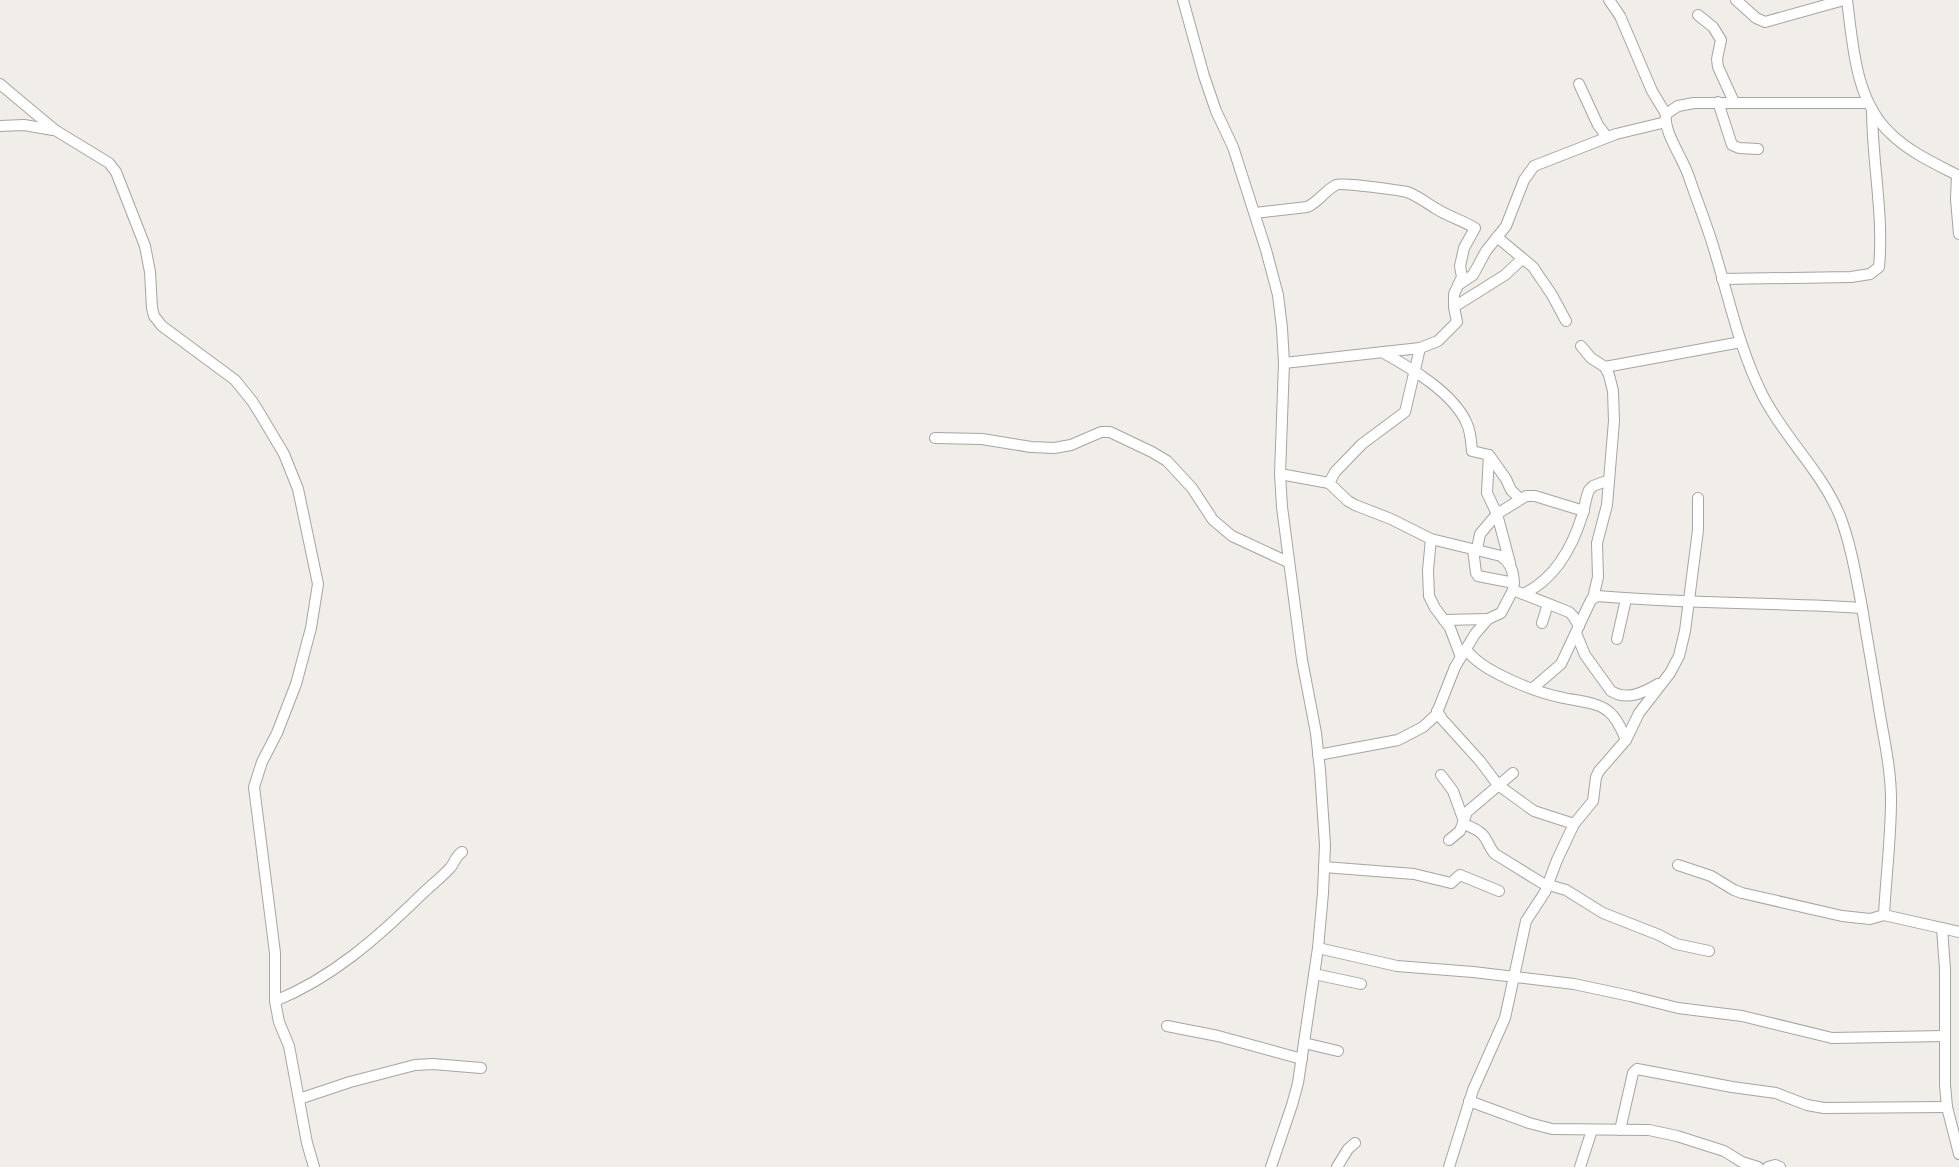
<svg xmlns="http://www.w3.org/2000/svg" width="1959" height="1167" font-family="'Exo 2',sans-serif">
	<rect width="100%" height="100%" fill="#f1ede8"/>
	<g fill="none" stroke-linecap="round" stroke-linejoin="round">
		<g stroke="#a5a5a5" stroke-width="12">
			<g id="street">
				<path d="M1183 0 1204 76 1216 111 1233 147 1266 250 1278 295 1282 328 1284 363 1280 474 1282 507 1302 660 1316 733 1320 770 1325 845 1323 893 1318 948 1298 1083 1292 1105 1271 1167"/>
				<path d="M1609 0 1620 16 1652 91 1666 114"/>
				<path d="M1736 0 1756 18 1765 22 1844 0"/>
				<path d="M1847 0C1853 45 1855 100 1890 133 1909 152 1936 164 1959 176"/>
				<path d="M1698 15 1713 27 1721 40 1717 59 1718 67 1734 102"/>
				<path d="M0 84 55 130 109 163 116 172 145 246 150 272 152 308 154 316 162 326 235 380 252 401 259 412 284 454 298 489 318 584 311 628 296 684 277 733 262 762 254 787 275 953V1001L279 1022 289 1046 307 1143 314 1167"/>
				<path d="M1579 84 1598 125 1607 137"/>
				<path d="M1718 102 1732 145 1739 148 1758 149"/>
				<path d="M1867 103H1694L1678 106 1666 114C1663 132 1683 158 1689 177 1697 201 1707 225 1714 249 1729 298 1739 348 1762 394 1784 438 1821 470 1840 516 1851 545 1856 576 1862 607 1867 639 1873 671 1878 703 1883 735 1891 767 1891 800 1891 838 1886 876 1884 915"/>
				<path d="M0 126 24 125 53 130"/>
				<path d="M1957 175 1956 199 1959 234"/>
				<path d="M1255 213 1307 207C1319 202 1324 191 1336 185 1341 182 1397 190 1407 192 1418 196 1425 202 1435 208 1447 216 1462 220 1475 228L1464 248 1460 266 1462 277 1454 294V307L1457 322 1438 341 1420 348 1284 363"/>
				<path d="M1497 237 1533 267 1552 295 1566 321"/>
				<path d="M1722 279 1851 277 1870 274 1879 267C1884 214 1872 162 1872 109"/>
				<path d="M1458 285 1473 275 1486 251 1506 226 1524 180 1534 166 1616 134 1666 122"/>
				<path d="M1454 307 1505 275 1522 259"/>
				<path d="M1581 346 1591 358 1605 367 1741 342"/>
				<path d="M1382 352C1411 368 1454 393 1467 424 1471 433 1471 442 1472 451L1489 455 1506 479 1511 490 1520 499"/>
				<path d="M935 438 982 439 1031 447 1054 448 1071 445 1101 432H1110L1152 452 1167 461 1192 488 1213 520 1232 536 1288 562"/>
				<path d="M1489 455 1487 493 1497 514 1510 563"/>
				<path d="M1280 474 1329 483 1348 501 1355 505 1391 519 1431 539 1501 556C1513 564 1515 576 1513 590L1569 612 1573 616 1579 626"/>
				<path d="M1329 483 1335 472 1362 444 1405 412 1420 348"/>
				<path d="M1431 539 1428 570 1429 596 1435 608 1450 628 1461 657"/>
				<path d="M1473 549 1476 573 1478 576 1514 583"/>
				<path d="M1477 549 1480 534 1497 514 1526 496H1535L1584 511"/>
				<path d="M1523 594C1556 579 1573 546 1583 513 1585 505 1586 497 1589 490L1593 486 1609 480"/>
				<path d="M1593 598 1598 577 1597 543 1607 505 1614 421 1613 391 1609 375 1605 367"/>
				<path d="M1444 620 1488 619"/>
				<path d="M1542 623 1548 604"/>
				<path d="M1576 633 1585 655 1611 691C1627 701 1643 693 1658 684"/>
				<path d="M1617 639 1626 599"/>
				<path d="M1466 649C1480 671 1537 693 1564 698 1577 701 1597 702 1608 711 1617 718 1622 730 1626 740"/>
				<path d="M1533 688 1561 664 1591 600 1597 596C1686 604 1774 602 1862 608"/>
				<path d="M1437 711 1442 719 1480 761 1498 785 1534 811 1574 824"/>
				<path d="M1318 755 1398 740 1423 727 1436 715 1455 667 1475 634 1488 619 1501 613 1513 590"/>
				<path d="M1441 775 1453 791 1465 824C1471 828 1476 828 1482 834 1488 840 1489 848 1495 854L1542 883 1566 890 1603 913 1659 935 1676 944 1709 951"/>
				<path d="M1449 840 1460 831 1467 812 1513 773"/>
				<path d="M1678 865 1711 876 1734 890 1742 893 1842 916 1870 919 1884 915 1959 932"/>
				<path d="M1324 867 1414 874 1451 883 1460 875 1499 891"/>
				<path d="M1942 928 1945 969V1085L1947 1107 1959 1154"/>
				<path d="M1318 948 1397 966 1473 972 1574 984 1630 996 1678 1008 1742 1016 1832 1038 1945 1036"/>
				<path d="M1314 974 1361 984"/>
				<path d="M275 1001C332 978 377 938 420 896 430 886 442 877 451 867 455 861 456 856 462 852"/>
				<path d="M1167 1026 1218 1036 1302 1059"/>
				<path d="M1304 1043 1338 1051"/>
				<path d="M299 1099 350 1082 415 1065 433 1064 481 1068"/>
				<path d="M1469 1101 1529 1123 1552 1129 1649 1130 1677 1136 1724 1151 1742 1162 1758 1167"/>
				<path d="M1620 1130 1633 1073 1637 1069 1732 1087 1776 1093 1807 1105 1824 1108 1947 1107"/>
				<path d="M1337 1167 1348 1149 1355 1143"/>
				<path d="M1449 1167 1473 1090 1505 1018 1526 921 1545 892 1557 860 1574 824 1593 801 1596 777 1599 771 1626 740 1639 713 1670 673 1679 656 1685 631 1698 530V498"/>
				<path d="M1580 1167 1592 1130"/>
				<path d="M1768 1167 1775 1165 1780 1167"/>
			</g>
		</g>
		<use href="#street" stroke="#fff" stroke-width="10"/>
	</g>
</svg>
